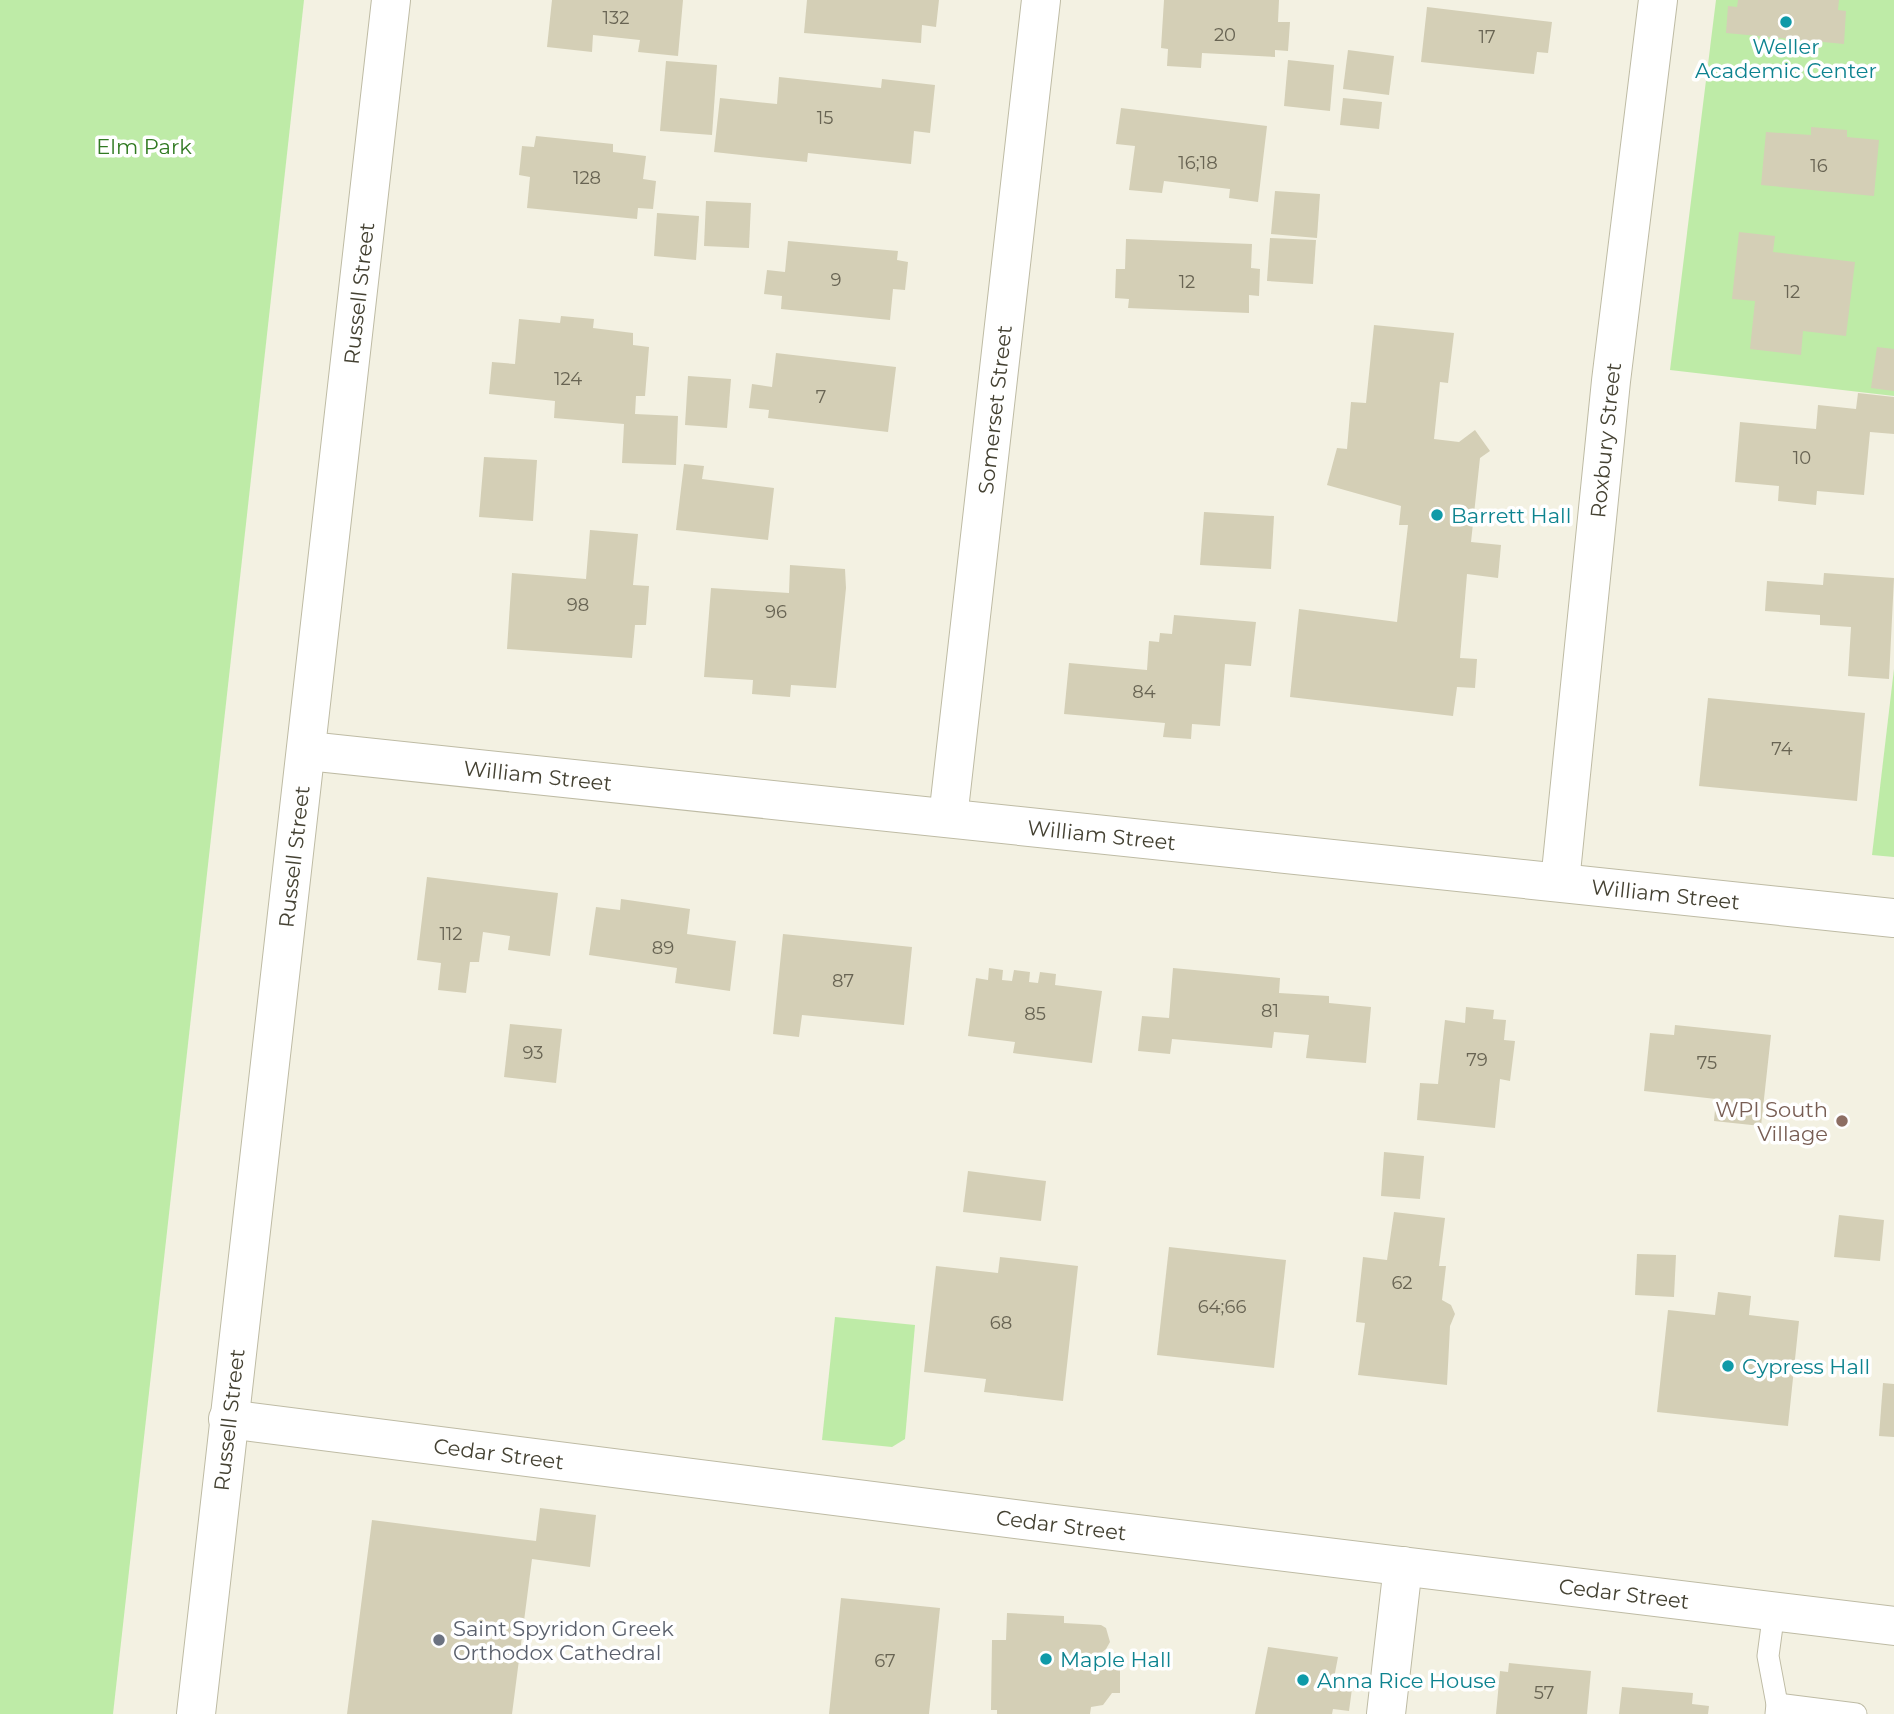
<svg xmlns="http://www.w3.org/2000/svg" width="1894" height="1714" font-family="Montserrat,sans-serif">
	<rect width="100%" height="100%" fill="#f3f1e2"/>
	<g fill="#beeba7">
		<path d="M0 0H304C241 571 177 1143 113 1714H0Z"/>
		<path d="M1716 0H1894V396L1670 370Z"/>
		<path d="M1894 669V857L1872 855Z"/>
		<path d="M835 1317 915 1325 905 1439 892 1447 822 1440Z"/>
	</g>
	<g fill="#d4cfb6">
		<path d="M552 0H683L678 56 638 52 640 40 593 35 592 52 547 47Z"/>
		<path d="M807 0H939L936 27 922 25 921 43 804 33Z"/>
		<path d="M1164 0H1279L1278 22H1290L1288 51 1275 50V57L1202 53 1201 68 1167 66 1168 49 1161 48Z"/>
		<path d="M1738 0H1839L1838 10 1846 11 1844 44 1726 33 1728 6 1737 7Z"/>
		<path d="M1427 7 1552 22 1548 53 1537 52 1534 74 1421 62Z"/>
		<path d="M1348 50 1394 56 1389 95 1343 89Z"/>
		<path d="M1288 60 1334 65 1330 111 1284 106Z"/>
		<path d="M666 61 717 65 712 135 660 131Z"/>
		<path d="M779 77 881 88 882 79 935 85 930 133 914 131 911 164 808 153 807 162 714 152 720 98 777 104Z"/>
		<path d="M1343 98 1382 102 1379 129 1340 125Z"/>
		<path d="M1121 108 1267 126 1258 202 1229 198 1230 189 1164 181 1162 193 1129 190 1135 146 1116 144Z"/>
		<path d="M1811 127 1847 130V137L1879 140 1874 196 1761 185 1766 132 1811 135Z"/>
		<path d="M536 136 613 144V152L646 156 643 179 656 181 653 209 638 208 637 219 527 208 530 177 519 175 522 146 534 147Z"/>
		<path d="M1275 191 1320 194 1317 238 1271 234Z"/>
		<path d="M706 201 751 203 749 248 704 246Z"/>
		<path d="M657 213 699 216 696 260 654 256Z"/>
		<path d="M1739 232 1775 236 1773 252 1855 262 1846 336 1803 331 1801 355 1750 349 1755 301 1732 299Z"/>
		<path d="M1270 238 1316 240 1313 284 1267 281Z"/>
		<path d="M1126 239 1252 244 1251 268 1260 269 1259 296 1249 295V313L1128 308 1129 299 1115 298 1116 269H1125Z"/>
		<path d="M788 241 898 251 897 260 908 262 905 290 893 289 890 320 781 309 782 296 764 294 767 270 785 272Z"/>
		<path d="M561 316 594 319 593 328 633 333V345L649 347 645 396H636L635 414 678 416 676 465 622 463 624 424 554 418 555 401 489 394 492 362 515 364 519 319 560 323Z"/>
		<path d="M1374 325 1454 333 1448 383 1440 382 1434 439 1459 442 1475 430 1490 451 1480 458 1471 542 1501 545 1498 578 1467 574 1460 658 1477 659 1475 688 1457 687 1453 716 1290 697 1299 609 1397 622 1408 525H1399L1401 506 1327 485 1337 448 1347 449 1351 402 1366 403Z"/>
		<path d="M1877 347 1894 349V391L1871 388Z"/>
		<path d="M776 353 896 367 888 432 768 418 769 410 749 408 752 384 772 387Z"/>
		<path d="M688 376 731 379 727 428 685 425Z"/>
		<path d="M1858 393 1894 397V434L1870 432 1864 495 1817 491 1816 505 1778 501 1779 486 1735 482 1740 422 1816 429 1818 405 1856 409Z"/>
		<path d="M484 457 537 460 533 521 479 517Z"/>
		<path d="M684 464 704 466 702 479 774 488 768 540 676 530Z"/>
		<path d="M1204 512 1274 516 1271 569 1200 565Z"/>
		<path d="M590 530 638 534 633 585 649 586 646 625H635L632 658 507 649 512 573 586 579Z"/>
		<path d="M790 565 845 569 846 588 836 688 791 685 790 697 752 694 753 680 704 677 711 588 789 593Z"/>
		<path d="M1824 573 1894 578 1889 679 1848 676 1851 627 1820 625V615L1765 611 1767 581 1823 585Z"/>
		<path d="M1174 615 1256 622 1251 666 1225 664 1220 726 1192 724 1191 739 1163 737 1165 723 1064 714 1069 663 1147 670 1149 641 1159 642 1160 633 1172 634Z"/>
		<path d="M1708 698 1865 713 1857 801 1699 786Z"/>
		<path d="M427 877 558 893 550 956 508 950 510 936 483 932 479 962H470L466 993 438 990 441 963 417 960Z"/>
		<path d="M621 899 690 909 687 934 736 941 730 991 675 983 677 968 589 955 596 907 620 910Z"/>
		<path d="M783 934 912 947 904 1025 802 1015 799 1037 773 1034Z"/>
		<path d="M989 968 1003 970 1002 980 1012 981 1014 970 1030 972 1029 982 1038 983 1040 972 1056 974 1055 985 1102 991 1092 1063 1013 1053 1015 1042 968 1036 976 978 988 980Z"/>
		<path d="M1173 968 1280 978 1279 993 1329 996V1003L1371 1007 1366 1063 1306 1058 1309 1035 1274 1032 1272 1048 1172 1039 1170 1054 1138 1051 1142 1016 1169 1018Z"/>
		<path d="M1466 1007 1494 1010 1493 1019 1506 1020 1504 1040 1515 1041 1510 1081 1500 1079 1495 1128 1417 1120 1420 1083 1438 1084 1445 1020 1465 1023Z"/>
		<path d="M510 1024 562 1029 556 1083 504 1077Z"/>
		<path d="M1675 1025 1771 1035 1761 1126 1714 1121 1716 1099 1644 1091 1650 1033 1674 1035Z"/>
		<path d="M1384 1152 1424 1156 1420 1199 1381 1196Z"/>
		<path d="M968 1171 1046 1181 1041 1221 963 1212Z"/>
		<path d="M1394 1212 1445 1218 1439 1266H1446L1442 1300 1451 1305 1455 1314 1450 1326 1447 1385 1358 1375 1365 1323 1356 1322 1363 1257 1387 1260Z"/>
		<path d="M1839 1215 1884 1220 1880 1261 1834 1257Z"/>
		<path d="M1169 1247 1286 1260 1274 1368 1157 1355Z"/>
		<path d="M1637 1254 1676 1255 1674 1297 1635 1295Z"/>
		<path d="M1000 1257 1078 1266 1063 1401 984 1392 986 1379 924 1372 936 1266 998 1273Z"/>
		<path d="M1718 1292 1751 1296 1749 1315 1799 1321 1788 1426 1657 1412 1668 1310 1715 1315Z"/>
		<path d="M1883 1383 1894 1384V1437L1879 1436Z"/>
		<path d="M540 1508 596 1515 590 1567 532 1559 512 1714H347L372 1520 536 1541Z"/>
		<path d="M841 1598 940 1608 929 1714H829Z"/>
		<path d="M1007 1613 1064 1616V1623L1101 1625 1106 1628 1110 1642 1106 1649 1100 1654V1665H1120V1693H1112L1103 1705 1091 1707 1090 1714H997V1710H991L992 1640H1006Z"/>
		<path d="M1268 1647 1338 1657 1334 1678 1353 1681 1349 1711 1333 1709 1332 1714H1255Z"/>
		<path d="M1509 1663 1591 1671 1587 1714H1496L1500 1671 1508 1672Z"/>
		<path d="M1622 1687 1693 1693 1692 1704 1709 1706 1708 1714H1619Z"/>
	</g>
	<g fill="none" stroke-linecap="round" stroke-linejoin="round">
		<g stroke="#bebba4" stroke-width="23">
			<g id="service">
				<path d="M1774 1611 1768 1656 1777 1704 1776 1714"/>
				<path d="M1777 1704 1856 1714"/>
			</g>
		</g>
		<g stroke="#bebba4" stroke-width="40">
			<g id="minor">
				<path id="s1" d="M308 751 1894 918"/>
				<path id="s2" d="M948 818 1041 0"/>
				<path id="s3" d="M1560 882 1611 381 1658 0"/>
				<path id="s4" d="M228 1419 1047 1523 1894 1626"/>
				<path id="s5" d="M196 1714C258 1142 329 572 391 0"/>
				<path d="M1386 1714 1403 1566"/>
			</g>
		</g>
		<use href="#service" stroke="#fff" stroke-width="21"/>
		<use href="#minor" stroke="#fff" stroke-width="38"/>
	</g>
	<g fill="#0f9aa8" stroke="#fff" stroke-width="2.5">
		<circle cx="1786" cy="22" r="7"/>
		<circle cx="1437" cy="515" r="7"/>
		<circle cx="1728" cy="1366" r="7"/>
		<circle cx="1046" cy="1659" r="7"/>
		<circle cx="1303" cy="1680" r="7"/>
	</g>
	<circle fill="#8d6e63" stroke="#fff" stroke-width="2.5" cx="1842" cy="1121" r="7"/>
	<circle fill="#6b7280" stroke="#fff" stroke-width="2.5" cx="439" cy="1640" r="7"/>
	<g text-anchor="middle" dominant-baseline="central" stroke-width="7" stroke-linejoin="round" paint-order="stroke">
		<g font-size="18" fill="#686453">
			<text x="616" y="18">132</text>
			<text x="1225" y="35">20</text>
			<text x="1487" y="37">17</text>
			<text x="825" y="118">15</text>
			<text x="1198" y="163">16;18</text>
			<text x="1819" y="166">16</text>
			<text x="587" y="178">128</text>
			<text x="836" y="280">9</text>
			<text x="1187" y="282">12</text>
			<text x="1792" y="292">12</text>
			<text x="568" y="379">124</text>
			<text x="821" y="397">7</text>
			<text x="1802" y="458">10</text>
			<text x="578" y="605">98</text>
			<text x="776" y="612">96</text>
			<text x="1144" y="692">84</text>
			<text x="1782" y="749">74</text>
			<text x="451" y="934">112</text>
			<text x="663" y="948">89</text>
			<text x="843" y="981">87</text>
			<text x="1270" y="1011">81</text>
			<text x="1035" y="1014">85</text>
			<text x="533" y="1053">93</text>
			<text x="1477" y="1060">79</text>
			<text x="1707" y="1063">75</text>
			<text x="1402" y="1283">62</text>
			<text x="1222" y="1307">64;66</text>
			<text x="1001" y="1323">68</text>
			<text x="885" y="1661">67</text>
			<text x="1544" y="1693">57</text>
		</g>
		<g font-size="21" fill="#0d838f" stroke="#fff" text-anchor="start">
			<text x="1786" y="46" text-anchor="middle">Weller<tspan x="1786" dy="24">Academic Center</tspan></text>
			<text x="1451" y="515">Barrett Hall</text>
			<text x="1742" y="1366">Cypress Hall</text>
			<text x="1060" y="1659">Maple Hall</text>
			<text x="1317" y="1680">Anna Rice House</text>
		</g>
		<g font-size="21" fill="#317a22" stroke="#fff">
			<text x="144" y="146">Elm Park</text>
		</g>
		<g font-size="21" fill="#444132" stroke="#fff">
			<text stroke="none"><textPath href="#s5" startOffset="1430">Russell Street</textPath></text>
			<text stroke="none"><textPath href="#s2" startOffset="411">Somerset Street</textPath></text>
			<text stroke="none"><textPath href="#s3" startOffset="444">Roxbury Street</textPath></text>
			<text stroke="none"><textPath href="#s1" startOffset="231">William Street</textPath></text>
			<text stroke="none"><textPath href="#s1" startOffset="798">William Street</textPath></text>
			<text stroke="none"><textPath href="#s5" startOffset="863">Russell Street</textPath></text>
			<text stroke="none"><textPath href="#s1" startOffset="1365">William Street</textPath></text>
			<text stroke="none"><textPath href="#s5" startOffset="296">Russell Street</textPath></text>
			<text stroke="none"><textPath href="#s4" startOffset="273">Cedar Street</textPath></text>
			<text stroke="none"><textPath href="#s4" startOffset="840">Cedar Street</textPath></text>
			<text stroke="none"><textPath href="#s4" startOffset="1407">Cedar Street</textPath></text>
		</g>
		<g font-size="21" fill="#785e54" stroke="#fff" text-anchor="end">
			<text x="1828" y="1109">WPI South<tspan x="1828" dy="24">Village</tspan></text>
		</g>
		<g font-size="21" fill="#5b616d" stroke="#fff" text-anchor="start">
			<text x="453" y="1628">Saint Spyridon Greek<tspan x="453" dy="24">Orthodox Cathedral</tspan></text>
		</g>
	</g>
</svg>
